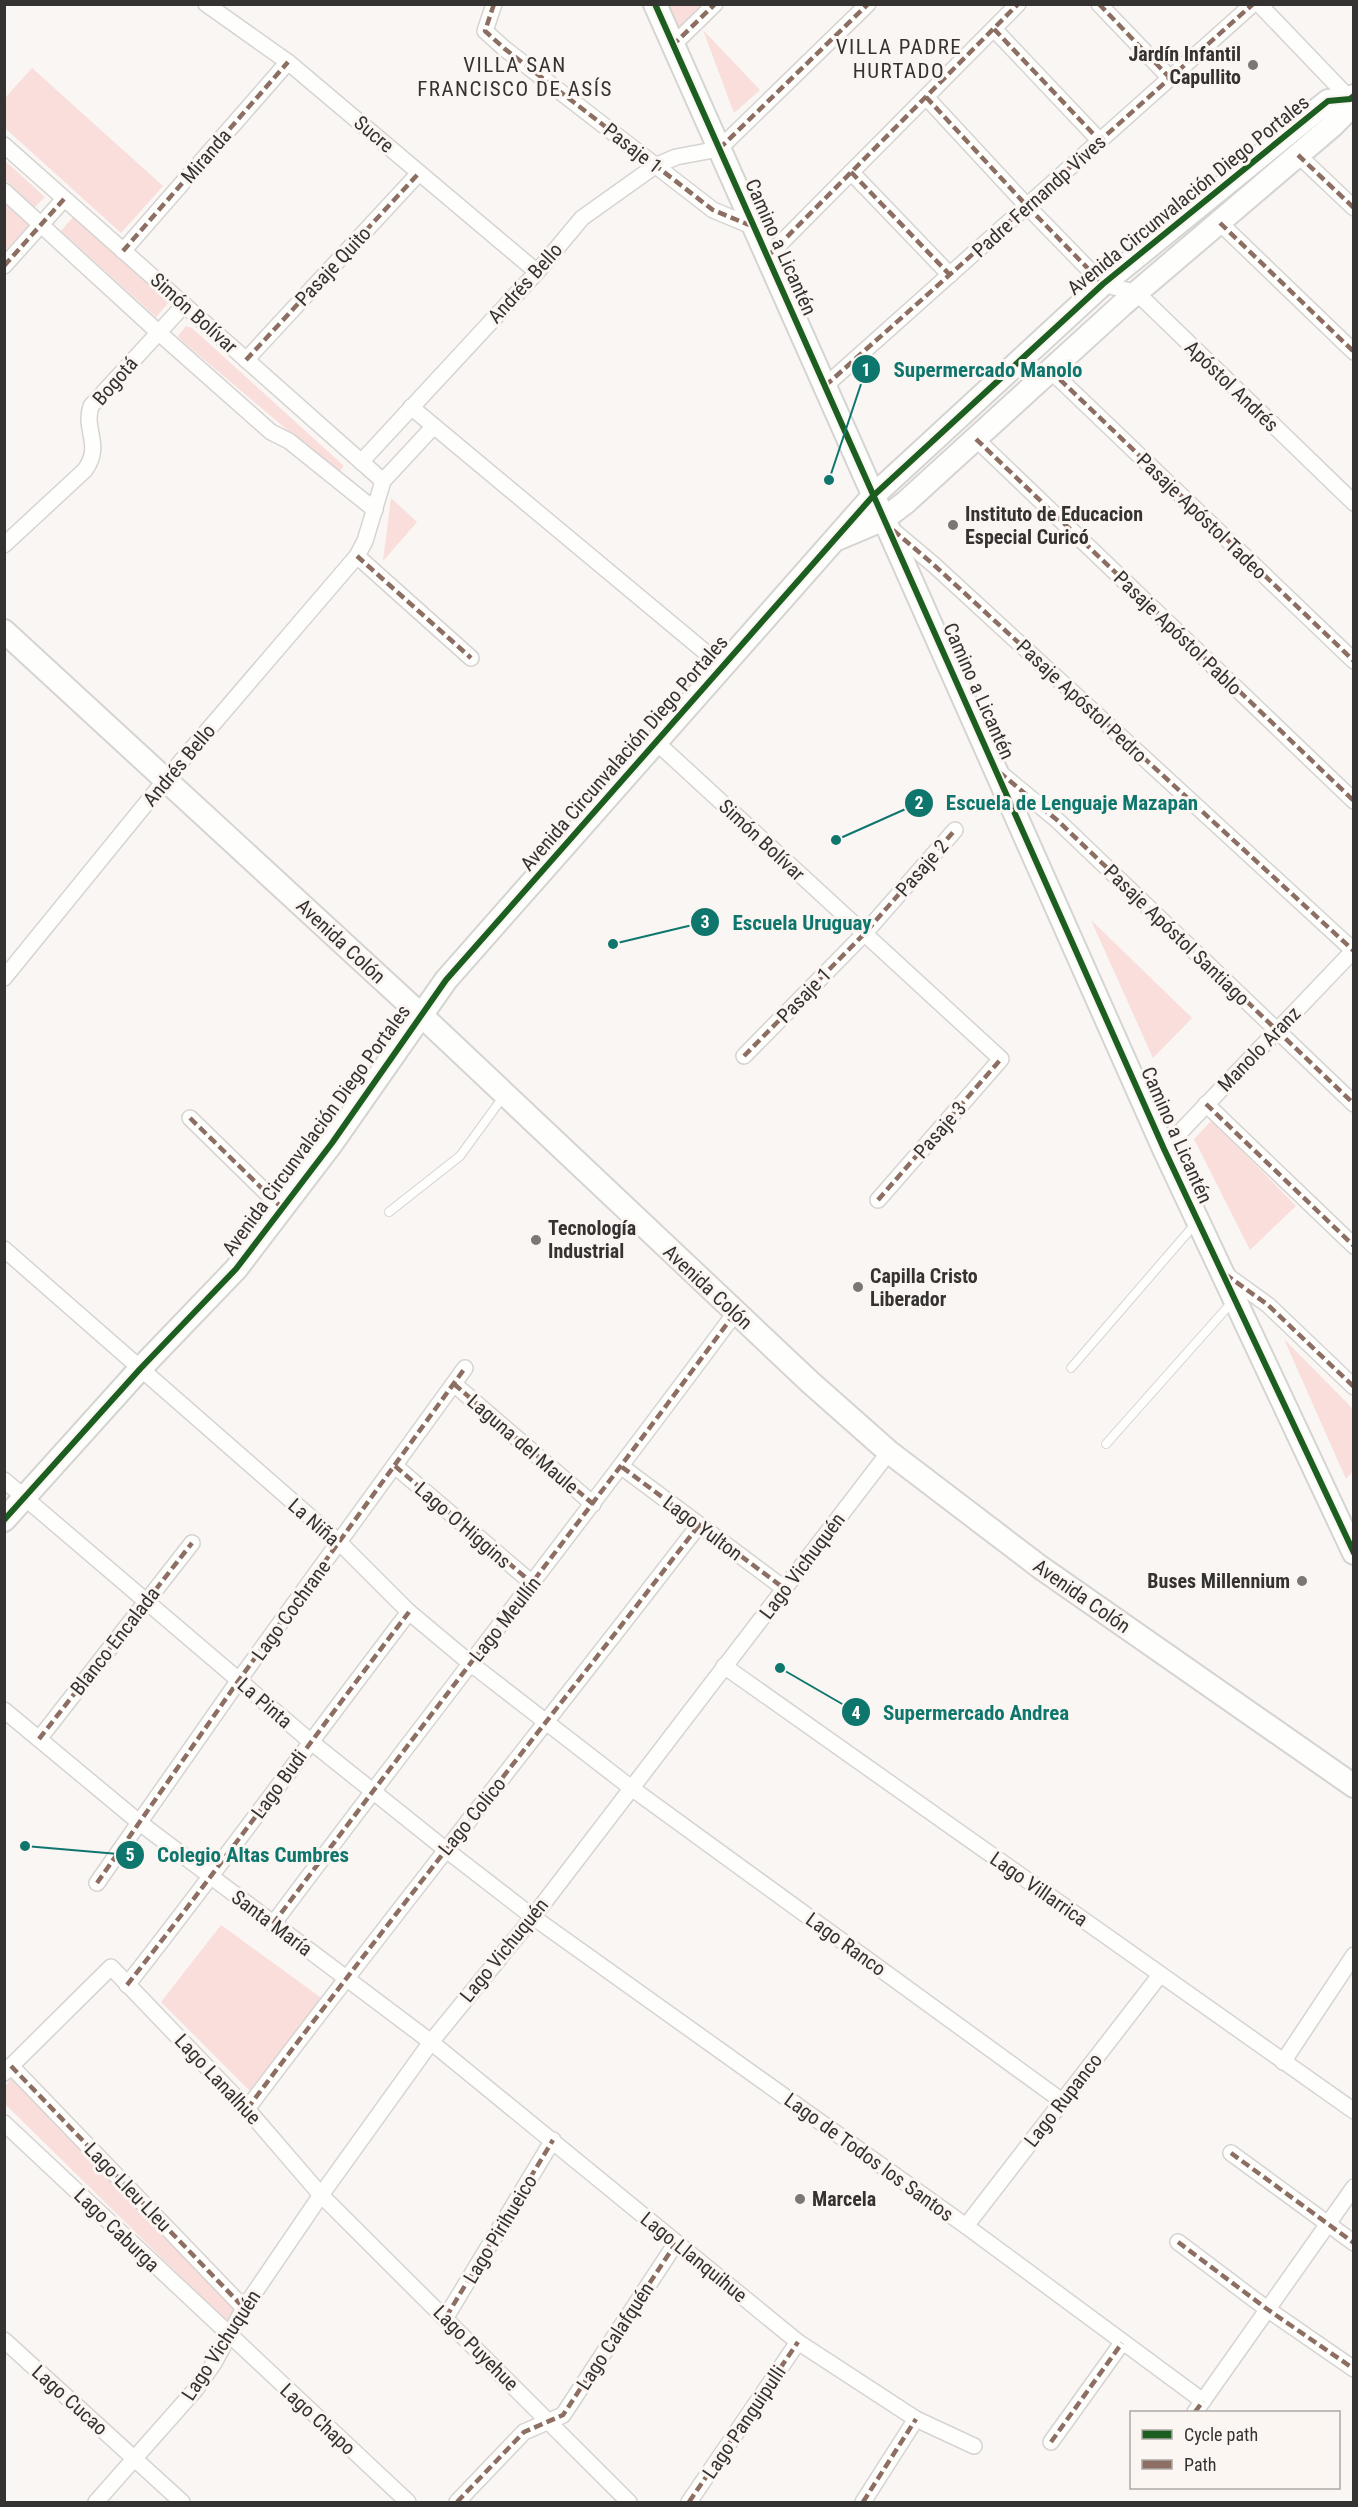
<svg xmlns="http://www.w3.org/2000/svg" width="1358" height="2507" font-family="'Roboto Condensed',sans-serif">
	<rect width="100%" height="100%" fill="#f9f6f4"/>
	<g fill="#fadedb">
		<path d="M667 5H703L710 12 684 41Z"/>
		<path d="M703 30 760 90 734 113Z"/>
		<path d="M32 68 163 186 121 233 5 128V98Z"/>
		<path d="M4 160 45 197 35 207 5 180Z"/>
		<path d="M4 203 29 225 5 251H4Z"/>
		<path d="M75 215 169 302 156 317 61 231Z"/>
		<path d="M186 326 192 328 344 466 338 473 181 340 178 336Z"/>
		<path d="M391 498 417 522 383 561Z"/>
		<path d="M1091 920 1192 1018 1153 1058Z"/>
		<path d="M1212 1120 1296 1206 1250 1250 1194 1139Z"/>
		<path d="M1284 1339 1353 1409V1471L1346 1479Z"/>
		<path d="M221 1925 331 2005 260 2101 161 2002Z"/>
		<path d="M13 2076 241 2305 226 2321 5 2104V2087Z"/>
	</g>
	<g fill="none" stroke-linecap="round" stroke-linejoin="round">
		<g stroke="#d6d4d2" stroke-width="10">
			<g id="lane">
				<path d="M389 1212 460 1156 503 1097"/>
				<path d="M1071 1368 1196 1223"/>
				<path d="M1106 1444 1233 1301"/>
			</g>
		</g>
		<g stroke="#d6d4d2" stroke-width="18">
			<g id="street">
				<path d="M206 4 288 62 537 272"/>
				<path d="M494 4 485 31 505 49 713 210 754 227"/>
				<path d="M1099 4 1170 78"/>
				<path d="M1259 4 1350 99"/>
				<path d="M994 29 1100 141"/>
				<path d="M672 46 715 4"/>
				<path d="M926 97 1027 206 1103 284 1137 293 1354 503"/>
				<path d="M4 145 383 481"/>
				<path d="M1298 155 1354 208"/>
				<path d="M851 172 950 275"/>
				<path d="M4 191 158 332 271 432 289 441 375 510"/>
				<path d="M1220 223 1354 352"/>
				<path d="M123 251 288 62"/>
				<path d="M768 256 1018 4"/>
				<path d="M4 266 64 199"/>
				<path d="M246 360 419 173"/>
				<path d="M1050 370 1354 661"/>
				<path d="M825 386 1253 4"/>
				<path d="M411 407 722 666"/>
				<path d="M976 439 1354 801"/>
				<path d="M361 462 537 272 582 218 655 166 676 157 719 149 868 4"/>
				<path d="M890 528 934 565 1354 951"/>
				<path d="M4 545 85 470C103 444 83 431 91 406L184 305"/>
				<path d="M357 556 471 658"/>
				<path d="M656 742 1001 1059 878 1200"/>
				<path d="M999 772 1057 820 1354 1104"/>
				<path d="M4 978 166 779 357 556 365 541 383 481 434 426"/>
				<path d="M744 1056 864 934 955 830"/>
				<path d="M1206 1104 1354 1246"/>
				<path d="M190 1118 283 1209"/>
				<path d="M1164 1149 1354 950"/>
				<path d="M4 1249 340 1543 409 1612 470 1663 630 1787 1062 2101"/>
				<path d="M1225 1274 1268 1305 1354 1387"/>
				<path d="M454 1384 593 1504"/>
				<path d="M395 1466 532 1583"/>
				<path d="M622 1467 785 1589"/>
				<path d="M4 1480 310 1741 445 1849 533 1917 966 2226 1203 2401"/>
				<path d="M724 1666 1354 2111"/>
				<path d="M4 1710 140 1823 431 2042 798 2342 916 2419 974 2446"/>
				<path d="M39 1739 192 1543"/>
				<path d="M97 1883 239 1680 465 1368"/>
				<path d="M273 1924C426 1719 584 1518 735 1313"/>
				<path d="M127 1985C224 1862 314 1736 409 1612"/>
				<path d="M1283 2062 1354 1955"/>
				<path d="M11 2066 244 2308"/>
				<path d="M4 2073 111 1967 247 2109 321 2195 629 2502"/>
				<path d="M247 2109C395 1912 549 1720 699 1525"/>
				<path d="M4 2123 408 2502"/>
				<path d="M1231 2153 1354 2243"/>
				<path d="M966 2226 1160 1975"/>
				<path d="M1178 2242 1267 2309 1354 2369"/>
				<path d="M446 2317 553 2140"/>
				<path d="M4 2340 182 2502"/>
				<path d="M1195 2412 1354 2187"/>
				<path d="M1051 2442 1122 2343"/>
				<path d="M96 2502 196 2389 214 2363 244 2308 321 2195 431 2042 533 1917 889 1452"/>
				<path d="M457 2502 524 2432 563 2415 676 2243"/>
				<path d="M689 2502 798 2342"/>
				<path d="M863 2502 916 2419"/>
			</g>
		</g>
		<g stroke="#d6d4d2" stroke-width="26">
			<g id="secondary">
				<path d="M655 4 1164 1149 1354 1553"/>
				<path d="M839 538 884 519 906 502 1122 305 1332 126 1343 115 1354 96"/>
				<path d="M4 631 421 1015 811 1383 889 1452 1040 1567 1354 1786"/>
				<path d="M4 1520 140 1369 236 1269 332 1143 446 980 873 496 1103 284 1328 101 1350 99"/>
			</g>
		</g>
		<use href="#lane" stroke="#fefefd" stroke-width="8"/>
		<use href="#street" stroke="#fefefd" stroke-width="15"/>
		<use href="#secondary" stroke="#fefefd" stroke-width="22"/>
		<g stroke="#8d6e63" stroke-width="4.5" stroke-dasharray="9 4.5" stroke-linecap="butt">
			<path d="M494 4 485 31 505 49 713 210 754 227"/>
			<path d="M1099 4 1170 78"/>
			<path d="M994 29 1100 141"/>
			<path d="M672 46 715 4"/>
			<path d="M926 97 1027 206 1103 284"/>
			<path d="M719 149 868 4"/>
			<path d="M1298 155 1354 208"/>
			<path d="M851 172 950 275"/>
			<path d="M1220 223 1354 352"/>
			<path d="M123 251 288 62"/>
			<path d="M768 256 1018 4"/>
			<path d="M4 266 64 199"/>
			<path d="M246 360 419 173"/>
			<path d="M1050 370 1354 661"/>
			<path d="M825 386 1253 4"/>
			<path d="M976 439 1354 801"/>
			<path d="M893 530 934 565 1354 951"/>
			<path d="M357 556 471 658"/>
			<path d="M999 772 1057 820 1354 1104"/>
			<path d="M744 1056 864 934 955 830"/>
			<path d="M1206 1104 1354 1246"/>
			<path d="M190 1118 283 1209"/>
			<path d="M878 1200 1001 1059"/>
			<path d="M1225 1274 1268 1305 1354 1387"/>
			<path d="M454 1384 593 1504"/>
			<path d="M395 1466 532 1583"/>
			<path d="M622 1467 785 1589"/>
			<path d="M39 1739 192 1543"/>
			<path d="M97 1883 239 1680 465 1368"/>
			<path d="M273 1924C426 1719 584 1518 735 1313"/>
			<path d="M127 1985C224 1862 314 1736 409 1612"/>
			<path d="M11 2066 244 2308"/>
			<path d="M247 2109C395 1912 549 1720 699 1525"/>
			<path d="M1231 2153 1354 2243"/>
			<path d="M1178 2242 1267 2309 1354 2369"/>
			<path d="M446 2317 553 2140"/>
			<path d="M1195 2412 1203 2401"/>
			<path d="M1051 2442 1122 2343"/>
			<path d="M457 2502 524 2432 563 2415 676 2243"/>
			<path d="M689 2502 798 2342"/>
			<path d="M863 2502 916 2419"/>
		</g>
		<g stroke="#fbf6f2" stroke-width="10">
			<g id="cycleway">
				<path d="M655 4 1164 1149 1354 1553"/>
				<path d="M4 1520 140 1369 236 1269 332 1143 446 980 873 496 1103 284 1328 101 1350 99 1354 96"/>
			</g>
		</g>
		<use href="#cycleway" stroke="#1b5e20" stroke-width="6"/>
	</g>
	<g fill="#7a7776" stroke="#fbf6f2" stroke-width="2">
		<circle cx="1253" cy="65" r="6"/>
		<circle cx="953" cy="525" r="6"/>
		<circle cx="536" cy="1240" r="6"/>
		<circle cx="858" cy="1287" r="6"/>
		<circle cx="1302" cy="1581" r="6"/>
		<circle cx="800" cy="2199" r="6"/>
	</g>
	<g text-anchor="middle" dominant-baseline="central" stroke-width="6" stroke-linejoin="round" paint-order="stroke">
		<g font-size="20" font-weight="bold" fill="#353332" stroke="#fbf6f2" text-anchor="start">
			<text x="1241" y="54" text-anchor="end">Jardín Infantil<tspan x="1241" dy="23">Capullito</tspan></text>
			<text x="965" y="514">Instituto de Educacion<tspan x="965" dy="23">Especial Curicó</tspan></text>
			<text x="548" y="1228">Tecnología<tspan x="548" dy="23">Industrial</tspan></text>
			<text x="870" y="1276">Capilla Cristo<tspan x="870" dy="23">Liberador</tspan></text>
			<text x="1290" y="1581" text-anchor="end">Buses Millennium</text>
			<text x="812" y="2199">Marcela</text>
		</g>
		<g font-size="20" fill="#353332" stroke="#fbf6f2">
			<text transform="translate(374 134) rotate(40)">Sucre</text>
			<text transform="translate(633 148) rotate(38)">Pasaje 1</text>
			<text transform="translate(206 156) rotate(-49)">Miranda</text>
			<text transform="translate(1188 195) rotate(-39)">Avenida Circunvalación Diego Portales</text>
			<text transform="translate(1039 196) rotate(-42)">Padre Fernandp Vives</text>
			<text transform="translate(781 247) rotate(66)">Camino a Licantén</text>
			<text transform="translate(333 266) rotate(-47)">Pasaje Quito</text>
			<text transform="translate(525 283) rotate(-48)">Andrés Bello</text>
			<text transform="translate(194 313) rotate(42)">Simón Bolívar</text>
			<text transform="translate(115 381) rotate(-49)">Bogotá</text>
			<text transform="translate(1232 386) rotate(44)">Apóstol Andrés</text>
			<text transform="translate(1202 516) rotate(44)">Pasaje Apóstol Tadeo</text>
			<text transform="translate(1178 633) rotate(44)">Pasaje Apóstol Pablo</text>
			<text transform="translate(979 691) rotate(66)">Camino a Licantén</text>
			<text transform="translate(1082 701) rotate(43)">Pasaje Apóstol Pedro</text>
			<text transform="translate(624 753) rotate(-49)">Avenida Circunvalación Diego Portales</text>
			<text transform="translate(179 765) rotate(-50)">Andrés Bello</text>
			<text transform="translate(762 840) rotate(43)">Simón Bolívar</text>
			<text transform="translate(922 868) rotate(-49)">Pasaje 2</text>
			<text transform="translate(1177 935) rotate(44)">Pasaje Apóstol Santiago</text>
			<text transform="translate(341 941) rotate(43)">Avenida Colón</text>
			<text transform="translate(804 995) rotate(-46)">Pasaje 1</text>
			<text transform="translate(1259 1049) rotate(-46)">Manolo Aranz</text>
			<text transform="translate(316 1130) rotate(-54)">Avenida Circunvalación Diego Portales</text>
			<text transform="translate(940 1130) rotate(-49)">Pasaje 3</text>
			<text transform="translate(1177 1135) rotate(66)">Camino a Licantén</text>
			<text transform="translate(708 1287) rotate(43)">Avenida Colón</text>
			<text transform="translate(523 1444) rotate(41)">Laguna del Maule</text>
			<text transform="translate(314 1522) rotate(41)">La Niña</text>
			<text transform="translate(463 1525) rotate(41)">Lago O'Higgins</text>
			<text transform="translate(703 1528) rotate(37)">Lago Yulton</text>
			<text transform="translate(802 1566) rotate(-53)">Lago Vichuquén</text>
			<text transform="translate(1082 1596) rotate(35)">Avenida Colón</text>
			<text transform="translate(291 1610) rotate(-54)">Lago Cochrane</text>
			<text transform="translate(505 1619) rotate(-52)">Lago Meullín</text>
			<text transform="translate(115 1641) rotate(-52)">Blanco Encalada</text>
			<text transform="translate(265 1703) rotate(41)">La Pinta</text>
			<text transform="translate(279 1784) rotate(-54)">Lago Budi</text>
			<text transform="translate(472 1816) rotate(-51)">Lago Colico</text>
			<text transform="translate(1039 1889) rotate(35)">Lago Villarrica</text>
			<text transform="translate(272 1923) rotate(37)">Santa María</text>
			<text transform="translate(846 1944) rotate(36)">Lago Ranco</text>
			<text transform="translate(504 1950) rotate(-51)">Lago Vichuquén</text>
			<text transform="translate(218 2079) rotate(47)">Lago Lanalhue</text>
			<text transform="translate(1063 2100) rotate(-52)">Lago Rupanco</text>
			<text transform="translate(869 2157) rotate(36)">Lago de Todos los Santos</text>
			<text transform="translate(128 2187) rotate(46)">Lago Lleu Lleu</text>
			<text transform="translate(500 2229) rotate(-59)">Lago Pirihueico</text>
			<text transform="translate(117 2230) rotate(44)">Lago Caburga</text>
			<text transform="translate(694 2257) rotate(39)">Lago Llanquihue</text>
			<text transform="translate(615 2336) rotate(-57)">Lago Calafquén</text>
			<text transform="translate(221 2345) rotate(-57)">Lago Vichuquén</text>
			<text transform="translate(476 2348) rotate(45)">Lago Puyehue</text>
			<text transform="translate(70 2400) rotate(42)">Lago Cucao</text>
			<text transform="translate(318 2419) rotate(43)">Lago Chapo</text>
			<text transform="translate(744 2422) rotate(-56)">Lago Panguipulli</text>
		</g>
		<g font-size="21" letter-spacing="1.5" fill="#353332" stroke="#fbf6f2">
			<text x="899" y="47">VILLA PADRE<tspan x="899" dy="24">HURTADO</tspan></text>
			<text x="515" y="65">VILLA SAN<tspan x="515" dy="24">FRANCISCO DE ASÍS</tspan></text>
		</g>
	</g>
	<path fill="none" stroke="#0f766e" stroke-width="2" d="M829 480L866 369M836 840L919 803M613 944L705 922M780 1668L856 1712M25 1846L130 1855"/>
	<g fill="#0f766e" stroke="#fbf6f2" stroke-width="2">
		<circle cx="829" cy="480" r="6"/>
		<circle cx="836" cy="840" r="6"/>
		<circle cx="613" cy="944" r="6"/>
		<circle cx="780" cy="1668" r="6"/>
		<circle cx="25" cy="1846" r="6"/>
		<circle cx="866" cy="369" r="15"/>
		<circle cx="919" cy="803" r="15"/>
		<circle cx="705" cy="922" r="15"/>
		<circle cx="856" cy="1712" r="15"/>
		<circle cx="130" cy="1855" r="15"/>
	</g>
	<g font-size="18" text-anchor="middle" font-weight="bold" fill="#fff">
		<text x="866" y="376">1</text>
		<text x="919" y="809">2</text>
		<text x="705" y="928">3</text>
		<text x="856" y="1719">4</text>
		<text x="130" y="1861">5</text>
	</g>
	<g font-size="21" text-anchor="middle" font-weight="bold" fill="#0f766e" stroke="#fbf6f2" stroke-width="6" stroke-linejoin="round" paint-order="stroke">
		<text x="988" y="377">Supermercado Manolo</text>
		<text x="1072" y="810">Escuela de Lenguaje Mazapan</text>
		<text x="802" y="930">Escuela Uruguay</text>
		<text x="976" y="1720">Supermercado Andrea</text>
		<text x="253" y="1862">Colegio Altas Cumbres</text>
	</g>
	<rect width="1358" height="2507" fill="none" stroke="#353332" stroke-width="12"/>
	<rect x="1130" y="2411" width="210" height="78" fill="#fbf6f2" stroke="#aca8a5" stroke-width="1.5"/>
	<rect x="1142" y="2430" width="30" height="9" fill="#1b5e20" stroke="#aca8a5" stroke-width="1.5"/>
	<text x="1184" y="2441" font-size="18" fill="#353332">Cycle path</text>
	<rect x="1142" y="2460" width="30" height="9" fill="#8d6e63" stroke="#aca8a5" stroke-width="1.5"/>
	<text x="1184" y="2471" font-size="18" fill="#353332">Path</text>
</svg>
